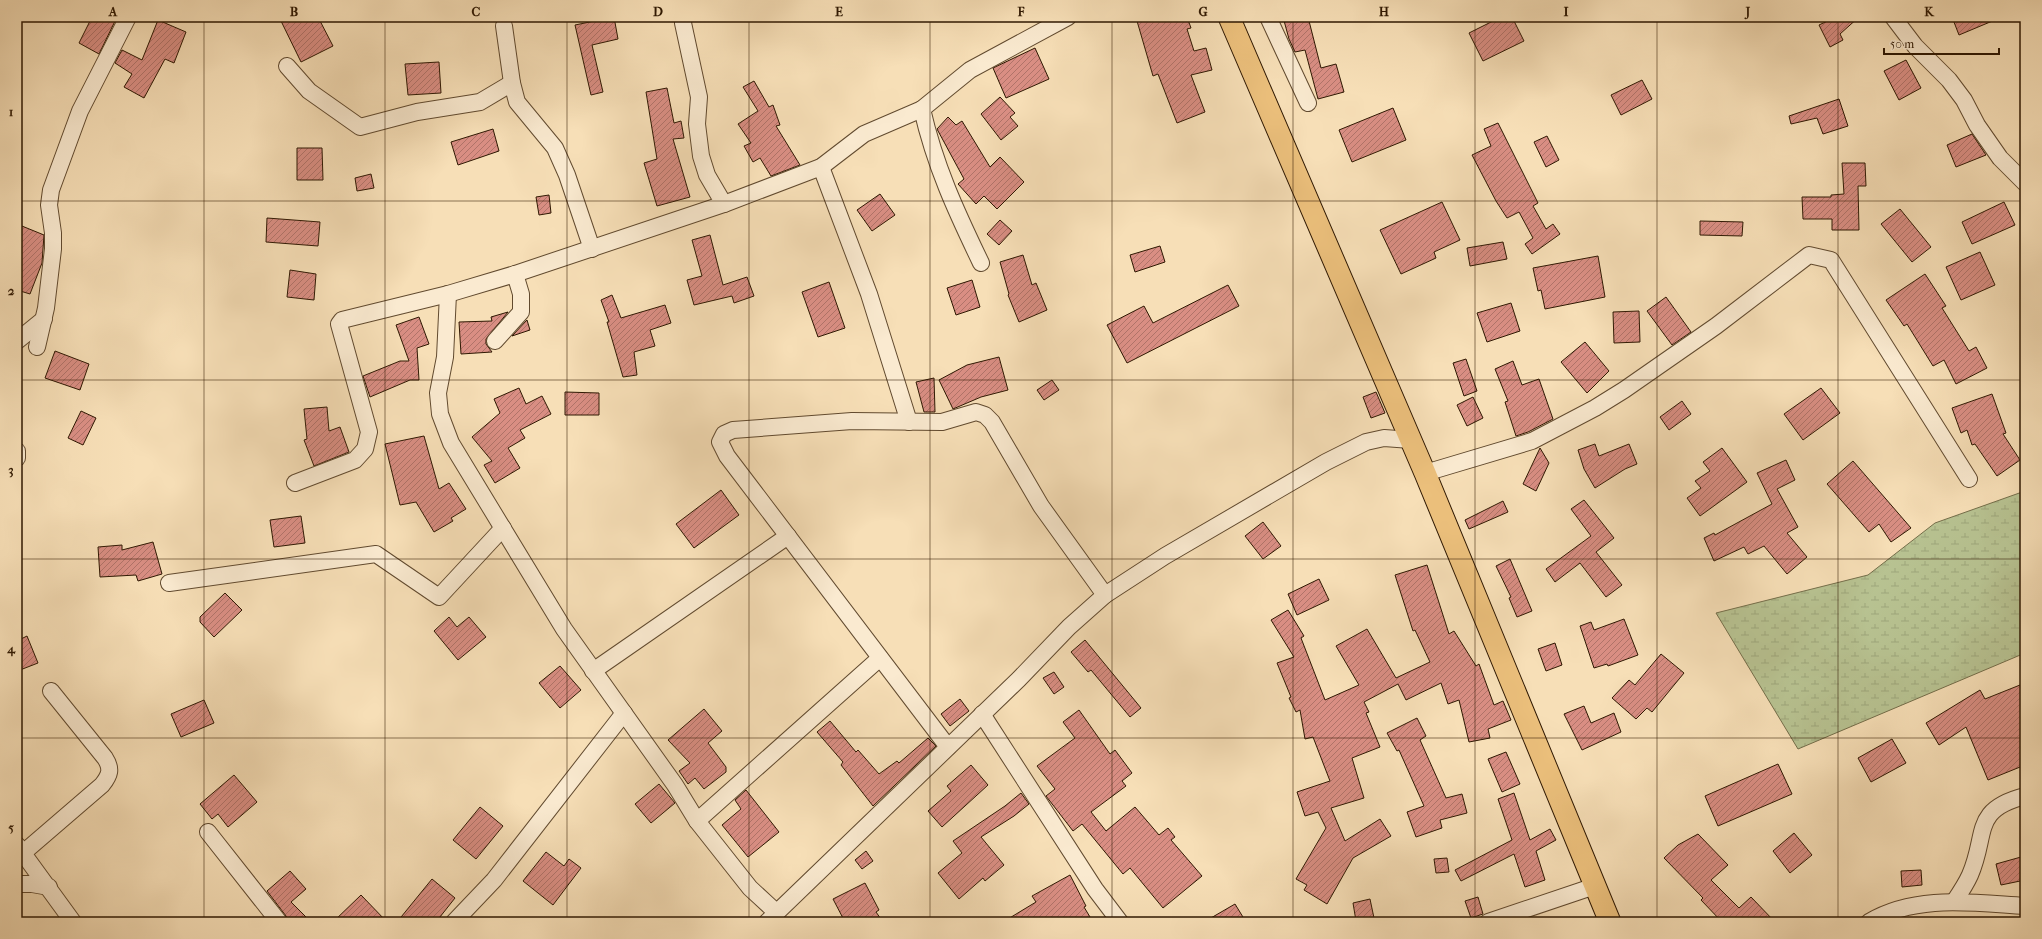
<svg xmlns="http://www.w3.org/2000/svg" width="2042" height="939" font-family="'IM FELL French Canon',serif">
	<defs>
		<pattern id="wetland-marsh" width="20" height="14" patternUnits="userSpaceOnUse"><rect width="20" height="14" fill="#b8c392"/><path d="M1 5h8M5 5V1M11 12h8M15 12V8" fill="none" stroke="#9ea77c"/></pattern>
		<pattern id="building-hatch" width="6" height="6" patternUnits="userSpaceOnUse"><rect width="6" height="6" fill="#d98e83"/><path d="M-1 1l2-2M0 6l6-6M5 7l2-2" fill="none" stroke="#b07369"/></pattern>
	</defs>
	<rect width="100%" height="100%" fill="#f7dfb7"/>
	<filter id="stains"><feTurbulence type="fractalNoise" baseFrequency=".005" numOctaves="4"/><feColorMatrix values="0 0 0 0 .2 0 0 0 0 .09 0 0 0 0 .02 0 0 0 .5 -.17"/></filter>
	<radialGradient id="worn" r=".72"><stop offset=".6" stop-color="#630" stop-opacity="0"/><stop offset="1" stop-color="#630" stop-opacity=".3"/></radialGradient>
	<path fill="url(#wetland-marsh)" stroke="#746e4a" d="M2025 491V653L1798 749 1716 613 1868 575 1935 523Z"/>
	<g fill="url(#building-hatch)" stroke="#2f1802">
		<path d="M92 17H117L99 54 79 43Z"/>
		<path d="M289 17H318L333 46 301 62 281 21Z"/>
		<path d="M614 17 618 39 592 45 603 92 591 95 575 25Z"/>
		<path d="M1151 17H1187L1191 28 1187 29 1194 51 1206 48 1212 70 1191 75 1205 112 1177 123 1158 74 1153 76 1137 21Z"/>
		<path d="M1283 17H1308L1321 68 1336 64 1344 92 1318 99 1305 50 1295 52 1289 39Z"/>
		<path d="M1501 17H1512L1524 41 1483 61 1469 33Z"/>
		<path d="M1836 17H1859L1840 34 1843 40 1830 47 1819 25Z"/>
		<path d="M1952 17H2002L1959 35Z"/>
		<path d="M158 20 186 32 174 63 165 59 144 98 124 87 132 74 115 63 122 50 142 60Z"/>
		<path d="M1035 48 1049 79 1006 98 993 68Z"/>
		<path d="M1906 60 1921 88 1899 100 1884 71Z"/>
		<path d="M439 62 441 93 408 95 405 64Z"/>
		<path d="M1642 80 1652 99 1621 115 1611 95Z"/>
		<path d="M754 81 769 107 773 105 780 125 776 126 800 165 771 176 760 158 753 162 744 146 751 143 738 124 758 111 743 87Z"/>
		<path d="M667 88 674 123 681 121 684 138 673 139 690 197 657 206 644 163 657 159 646 92Z"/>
		<path d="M1000 97 1015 113 1010 117 1018 126 1001 140 981 114Z"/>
		<path d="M1839 99 1848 126 1823 134 1817 118 1791 124 1789 116Z"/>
		<path d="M1393 108 1406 140 1352 162 1339 130Z"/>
		<path d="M948 117 956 125 962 121 990 167 1000 157 1024 182 997 209 984 196 976 204 958 184 964 179 937 129Z"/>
		<path d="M1498 123 1538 203 1533 206 1546 229 1553 224 1560 234 1532 254 1525 244 1533 238 1519 212 1507 218 1496 201 1472 155 1491 146 1484 129Z"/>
		<path d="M493 129 499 151 458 165 451 142Z"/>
		<path d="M1972 134 1986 155 1956 167 1947 145Z"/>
		<path d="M1547 136 1559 160 1546 167 1534 142Z"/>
		<path d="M297 148H322L323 180H297Z"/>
		<path d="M1842 163H1865L1866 186H1858L1859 230H1832V219H1803L1802 197H1831V195L1844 194Z"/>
		<path d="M371 174 374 188 357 191 355 178Z"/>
		<path d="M880 194 895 215 872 231 857 210Z"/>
		<path d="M549 195 551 213 539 215 536 197Z"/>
		<path d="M1442 202 1460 240 1434 252 1436 258 1401 274 1380 230Z"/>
		<path d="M2004 202 2015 225 1972 244 1962 222Z"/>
		<path d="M1900 209 1931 247 1912 262 1881 224Z"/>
		<path d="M267 218 320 222 318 246 266 242Z"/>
		<path d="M1000 220 1012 231 999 245 987 234Z"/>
		<path d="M1700 221 1743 222 1742 236 1700 235Z"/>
		<path d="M17 224 44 235 42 263 30 294 17 290Z"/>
		<path d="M710 235 723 285 747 277 754 296 734 303 732 296 694 305 687 280 702 276 692 240Z"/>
		<path d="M1503 242 1507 259 1470 266 1467 248Z"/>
		<path d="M1160 246 1165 262 1135 272 1130 255Z"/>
		<path d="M1980 252 1995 285 1961 300 1946 267Z"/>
		<path d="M1023 255 1032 285 1036 283 1047 310 1019 322 1008 295 1009 294 1000 262Z"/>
		<path d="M1598 256 1605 297 1545 309 1541 290 1538 291 1533 268Z"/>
		<path d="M290 270 316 274 314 300 287 297Z"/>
		<path d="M1925 274 1946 306 1942 308 1969 351 1976 347 1987 368 1956 384 1944 360 1933 366 1907 324 1904 326 1886 300Z"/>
		<path d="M972 280 980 307 956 315 947 288Z"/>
		<path d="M829 282 845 328 818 337 802 292Z"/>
		<path d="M1228 285 1239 306 1127 363 1107 325 1144 306 1153 323Z"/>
		<path d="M612 295 621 318 665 305 671 323 650 330 655 346 634 352 637 375 623 377 607 322H609L601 300Z"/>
		<path d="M1666 297 1691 332 1672 345 1647 311Z"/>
		<path d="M1511 303 1520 331 1487 342 1477 313Z"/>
		<path d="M1639 311 1640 342 1614 343 1613 312Z"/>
		<path d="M508 312 486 339V344L492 352 461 354 459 322 492 321 491 317Z"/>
		<path d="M419 317 429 344 417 348 419 380H410L370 397 363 376 400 361H409L396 325Z"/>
		<path d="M527 320 530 330 512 336Z"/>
		<path d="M1585 342 1609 371 1587 393 1561 362Z"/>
		<path d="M55 351 89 364 80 390 45 378Z"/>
		<path d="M999 357 1008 390 981 397 953 409 939 380 967 365Z"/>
		<path d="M1466 359 1477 391 1464 396 1453 363Z"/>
		<path d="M1513 361 1522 385 1539 379 1553 419 1528 432 1516 436 1505 402 1508 401 1495 369Z"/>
		<path d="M934 378 935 412H924L916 382Z"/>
		<path d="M1052 380 1059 390 1044 400 1037 390Z"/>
		<path d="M519 388 526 404 542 396 551 414 520 430 525 438 508 448 520 468 495 483 484 465 492 461 472 437 500 413 494 399Z"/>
		<path d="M1821 388 1840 413 1803 440 1784 414Z"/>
		<path d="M565 392 599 393V415H565Z"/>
		<path d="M1376 392 1385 413 1371 418 1363 397Z"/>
		<path d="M1992 394 2006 433 2003 434 2020 460 1997 476 1975 444 1972 445 1967 430 1961 433 1952 408Z"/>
		<path d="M1473 397 1483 418 1467 426 1457 405Z"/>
		<path d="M1682 401 1691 414 1669 430 1660 417Z"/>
		<path d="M327 407 329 431 340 427 349 452 314 466 304 440 307 439 304 409Z"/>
		<path d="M81 411 96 418 83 445 68 438Z"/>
		<path d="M424 436 439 489 449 483 466 509 451 518 453 521 434 532 416 502 400 505 385 444Z"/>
		<path d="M1595 444 1599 456 1629 444 1637 464 1625 469 1595 488 1584 469 1578 450Z"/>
		<path d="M1540 448 1549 463 1536 491 1523 484Z"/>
		<path d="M1722 448 1747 482 1700 516 1687 498 1701 488 1695 481 1710 471 1703 462Z"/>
		<path d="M1786 460 1795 480 1777 489 1798 527 1787 533 1807 557 1787 574 1764 546 1748 554 1744 547 1714 561 1704 538 1714 533 1715 535 1772 504 1757 473Z"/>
		<path d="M1853 461 1911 528 1891 542 1879 524 1869 532 1827 484Z"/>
		<path d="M721 490 739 515 694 548 676 524Z"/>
		<path d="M1584 500 1614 538 1596 552 1622 585 1606 597 1580 563 1555 582 1546 569 1591 536 1571 509Z"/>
		<path d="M1503 501 1508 512 1469 529 1465 520Z"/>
		<path d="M301 516 305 543 274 547 270 520Z"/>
		<path d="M1263 522 1281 546 1263 559 1245 536Z"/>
		<path d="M153 542 162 574 138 581 136 575 100 577 98 547 122 545V550Z"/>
		<path d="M1510 559 1532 611 1517 617 1509 598 1511 597 1496 566Z"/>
		<path d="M1427 565 1449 634 1454 631 1476 666 1479 664 1494 705 1503 701 1511 720 1488 729 1490 738 1469 742 1459 700 1448 704 1441 683 1406 700 1398 684 1364 702 1369 712 1366 713 1380 747 1352 758 1364 798 1331 808 1345 841 1380 819 1391 836 1353 858 1327 904 1304 890 1307 885 1296 879 1326 828 1318 812 1305 816 1297 792 1330 781 1313 737 1305 739 1300 710 1296 712 1289 698 1291 697 1277 663 1294 657 1271 620 1288 610 1304 636 1301 638 1325 700 1359 685 1336 646 1367 629 1396 678 1430 662 1415 630 1413 631 1395 575Z"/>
		<path d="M1319 579 1329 600 1297 615 1288 594Z"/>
		<path d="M225 593 242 610 214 637 200 622V617Z"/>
		<path d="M449 617 457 627 469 617 486 637 458 660 434 631Z"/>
		<path d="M1624 619 1638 655 1608 666 1607 664 1594 668 1580 626 1591 622 1594 630Z"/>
		<path d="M27 636 38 663 20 670 17 662V641Z"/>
		<path d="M1085 640 1141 708 1130 717 1091 670 1088 672 1071 652Z"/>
		<path d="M1555 643 1562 665 1546 671 1538 649Z"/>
		<path d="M1661 654 1684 673 1652 712 1647 708 1636 719 1612 698 1629 680 1635 685Z"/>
		<path d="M560 666 581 690 560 708 539 683Z"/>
		<path d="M1054 672 1064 687 1054 694 1043 678Z"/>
		<path d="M2025 683V765L1988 780 1966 727 1939 745 1926 723 1980 690 1985 699Z"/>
		<path d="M960 699 969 711 950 726 941 714Z"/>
		<path d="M204 700 214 723 181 737 171 714Z"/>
		<path d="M1584 706 1591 723 1614 713 1621 732 1582 750 1564 714Z"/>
		<path d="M704 709 722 731 708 743 726 767V772L704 789 695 778 688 784 679 771 690 763 668 740Z"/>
		<path d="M1079 710 1110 754 1115 750 1132 773 1122 781 1126 786 1091 812 1106 831 1135 807 1159 835 1168 828 1175 837 1171 840 1202 876 1163 908 1130 868 1123 874 1082 824 1073 831 1046 796 1055 789 1037 766 1075 738 1063 722Z"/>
		<path d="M1417 718 1426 736 1420 740 1446 798 1462 794 1467 813 1440 820 1442 828 1416 837 1407 812 1424 806 1399 750 1397 751 1387 733Z"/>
		<path d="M830 721 856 752 858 750 879 774 897 761 899 763 928 738 936 746 873 806 841 765 843 762 817 732Z"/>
		<path d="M1892 739 1906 763 1871 782 1858 758Z"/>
		<path d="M1506 752 1520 784 1502 792 1488 759Z"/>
		<path d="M1778 764 1792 794 1718 826 1705 796Z"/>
		<path d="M971 765 988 785 942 827 928 811 951 791 947 786Z"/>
		<path d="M234 775 257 802 228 827 218 814 212 819 200 804Z"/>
		<path d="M659 784 675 803 651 823 635 804Z"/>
		<path d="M746 790 779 832 748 857 722 825 741 809 735 800Z"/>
		<path d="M1021 793 1029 804 1014 816 981 837 1004 865 985 881 983 878 959 899 938 873 962 853 953 841 1005 806Z"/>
		<path d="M1514 793 1530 840 1550 829 1556 840 1536 851 1545 880 1525 887 1514 854 1461 881 1455 870 1512 840 1498 799Z"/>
		<path d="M480 807 503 826 476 859 453 840Z"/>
		<path d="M1794 833 1812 855 1790 873 1773 851Z"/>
		<path d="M1698 834 1728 865 1711 880 1739 908 1751 897 1775 922H1722L1701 900 1703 898 1664 858 1678 845Z"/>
		<path d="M866 851 873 861 862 869 855 860Z"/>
		<path d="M546 852 564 866 569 859 581 868 553 905 523 881Z"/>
		<path d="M2021 857 2025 880 2001 885 1996 864Z"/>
		<path d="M1447 858 1449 872 1436 873 1434 859Z"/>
		<path d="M1921 870 1922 885 1902 887 1901 871Z"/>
		<path d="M290 871 306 889 291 902 311 922H288L286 916 267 891Z"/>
		<path d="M1070 875 1086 906 1084 907 1093 922H1003L1036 902 1032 896Z"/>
		<path d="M432 879 455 898 436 922H397Z"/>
		<path d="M865 883 879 910 876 912 883 922H845L833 899Z"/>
		<path d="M361 895 387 922H333Z"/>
		<path d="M1478 897 1483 914 1471 918 1465 901Z"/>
		<path d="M1370 899 1374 918 1356 921 1353 903Z"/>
		<path d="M1235 904 1246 922H1204Z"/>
	</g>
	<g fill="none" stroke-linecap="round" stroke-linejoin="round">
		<g stroke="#614a2f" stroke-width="18">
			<g id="minor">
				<path d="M684 17 683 23 699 97 697 124 701 156 707 175 724 204"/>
				<path d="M1268 17 1308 103"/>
				<path d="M1893 17 1915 46 1949 80 1964 100 1977 125 2000 158 2025 183"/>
				<path d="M504 26 512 83 517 102 555 148 567 175 592 249"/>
				<path d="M287 66 309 91 360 127 417 112 480 102 512 83"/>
				<path d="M821 167 869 294 909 422"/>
				<path d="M981 263C956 211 935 166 922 109L970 70 1068 17"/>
				<path d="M448 294 445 357 438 393 440 414 451 443 564 629 675 785 697 821 750 888 776 912"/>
				<path d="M17 341 44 319"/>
				<path d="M495 341 521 312V294L515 274"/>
				<path d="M37 347 46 308 53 249V233L49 205 51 190 80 111 128 17"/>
				<path d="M17 451V458"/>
				<path d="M1425 473 1532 441 1595 408 1624 390 1716 326 1809 255 1831 260 1969 479"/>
				<path d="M295 483 355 460 365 449 369 432 339 324 342 320 448 294 515 274 724 204 821 167 864 134 922 109"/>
				<path d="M169 583 376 554 439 597 503 528"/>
				<path d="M593 671 788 536"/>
				<path d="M982 714 1095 889 1120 922"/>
				<path d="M948 747 727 456 720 442 724 434 733 430 852 421 942 422 976 412 985 415 992 422 1041 506 1105 595"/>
				<path d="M697 821 880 658"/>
				<path d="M208 832 279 922"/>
				<path d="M17 845 73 922"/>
				<path d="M23 853 102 785C110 775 112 769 105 758L51 691"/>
				<path d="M17 884H32L49 887"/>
				<path d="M1954 902C1960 893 1966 884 1970 875 1988 834 1971 810 2025 796"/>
				<path d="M454 922 494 880 624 713"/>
				<path d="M767 922 1019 679 1069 627 1105 595 1165 556 1326 462 1366 442 1384 438 1411 440"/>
				<path d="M1488 922 1595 886"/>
				<path d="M1869 922C1916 894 1973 903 2025 906"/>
			</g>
		</g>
		<g stroke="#2f1802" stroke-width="23">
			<path id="major" d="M1229 17 1425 473 1610 922"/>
		</g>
		<use href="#minor" stroke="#faead0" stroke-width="16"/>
		<use href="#major" stroke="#ecc07c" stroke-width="21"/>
	</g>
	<path fill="none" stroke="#2f1802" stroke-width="1" stroke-opacity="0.55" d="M204 17V922M385 17V922M567 17V922M749 17V922M930 17V922M1112 17V922M1293 17V922M1475 17V922M1657 17V922M1838 17V922M17 201H2025M17 380H2025M17 559H2025M17 738H2025"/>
	<rect width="2042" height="939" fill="none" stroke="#f7dfb7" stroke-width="44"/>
	<path d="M1884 48v6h115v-6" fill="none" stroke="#2f1802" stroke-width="2"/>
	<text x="1890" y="48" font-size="12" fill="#2f1802" stroke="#faead0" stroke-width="3" paint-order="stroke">50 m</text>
	<rect x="22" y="22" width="1998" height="895" fill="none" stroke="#2f1802" stroke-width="1.5"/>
	<g font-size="13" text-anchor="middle" font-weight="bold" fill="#2f1802">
		<text x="113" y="16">A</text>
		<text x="294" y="16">B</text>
		<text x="476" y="16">C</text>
		<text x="658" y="16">D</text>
		<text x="839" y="16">E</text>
		<text x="1021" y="16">F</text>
		<text x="1203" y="16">G</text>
		<text x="1384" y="16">H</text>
		<text x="1566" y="16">I</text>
		<text x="1748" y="16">J</text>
		<text x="1929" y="16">K</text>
		<text x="11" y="116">1</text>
		<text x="11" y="295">2</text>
		<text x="11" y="474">3</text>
		<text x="11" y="653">4</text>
		<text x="11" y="832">5</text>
	</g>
	<rect width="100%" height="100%" filter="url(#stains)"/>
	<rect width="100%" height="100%" fill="url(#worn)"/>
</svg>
